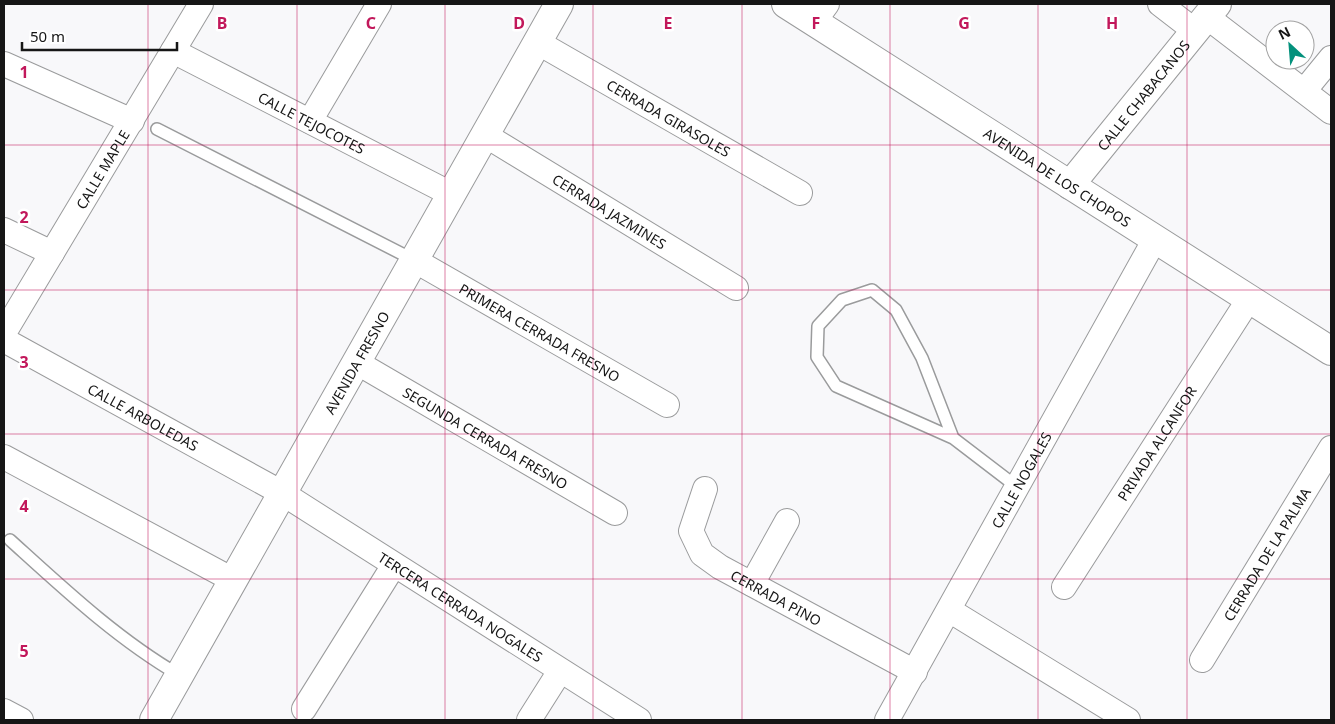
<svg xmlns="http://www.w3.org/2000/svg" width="1335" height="724" font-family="'Noto Sans',sans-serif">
	<rect width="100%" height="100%" fill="#f8f8fa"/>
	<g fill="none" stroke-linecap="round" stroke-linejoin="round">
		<g stroke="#9a9b9c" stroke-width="14">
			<g id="service">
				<path d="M157 129 414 260"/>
				<path d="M953 438 922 358 896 310 872 290 842 300 818 326 817 357 836 386 953 438 1017 487"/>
				<path d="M10 540C63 588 117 639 179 675"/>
			</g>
		</g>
		<g stroke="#9a9b9c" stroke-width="26">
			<g id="minor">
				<path d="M1160 4 1195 31"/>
				<path d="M1207 17 1331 112"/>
				<path d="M814 22 827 4"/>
				<path id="s1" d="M537 42 800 193"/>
				<path id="s2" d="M173 51 451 194"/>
				<path d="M4 64 132 121"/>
				<path d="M1304 91 1331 58"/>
				<path d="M310 121 379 4"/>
				<path id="s3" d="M485 135 736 288"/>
				<path d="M4 230 52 253"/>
				<path id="s4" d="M414 260 667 405"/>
				<path id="s5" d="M4 333 201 4"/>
				<path id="s6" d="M4 340 282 493 639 720"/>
				<path id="s7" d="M356 362 615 513"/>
				<path d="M4 457 233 580"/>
				<path id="s8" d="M705 489 691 531 702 554 720 567 915 672"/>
				<path d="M752 584 787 521"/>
				<path id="s9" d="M1064 587 1249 299"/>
				<path d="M949 610 1128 720"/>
				<path id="s10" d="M1202 660 1331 448"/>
				<path d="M304 709 394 565"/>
				<path d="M4 711 21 720"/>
				<path d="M529 720 560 671"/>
				<path id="s11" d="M887 720 1155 239"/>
			</g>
		</g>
		<g stroke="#9a9b9c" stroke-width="30">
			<g id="tertiary">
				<path id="s12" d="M786 4 1331 351"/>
				<path id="s13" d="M1070 185 1217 4"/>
				<path id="s14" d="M154 720 559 4"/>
			</g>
		</g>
		<use href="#service" stroke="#fff" stroke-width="11"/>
		<use href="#minor" stroke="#fff" stroke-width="24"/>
		<use href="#tertiary" stroke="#fff" stroke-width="28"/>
	</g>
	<path fill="none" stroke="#c2185b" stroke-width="1" stroke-opacity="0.55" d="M148 4V720M297 4V720M445 4V720M593 4V720M742 4V720M890 4V720M1038 4V720M1187 4V720M4 145H1331M4 290H1331M4 434H1331M4 579H1331"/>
	<g text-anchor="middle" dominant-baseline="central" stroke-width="5" stroke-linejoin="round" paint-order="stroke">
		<g font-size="14" fill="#161616" stroke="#fff">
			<text stroke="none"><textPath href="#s13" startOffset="116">CALLE CHABACANOS</textPath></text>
			<text stroke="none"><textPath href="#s1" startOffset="152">CERRADA GIRASOLES</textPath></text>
			<text stroke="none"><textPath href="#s2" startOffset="156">CALLE TEJOCOTES</textPath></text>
			<text stroke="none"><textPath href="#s5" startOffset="191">CALLE MAPLE</textPath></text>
			<text stroke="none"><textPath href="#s12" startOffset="322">AVENIDA DE LOS CHOPOS</textPath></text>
			<text stroke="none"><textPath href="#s3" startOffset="146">CERRADA JAZMINES</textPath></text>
			<text stroke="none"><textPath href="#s4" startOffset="145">PRIMERA CERRADA FRESNO</textPath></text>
			<text stroke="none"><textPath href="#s14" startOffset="411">AVENIDA FRESNO</textPath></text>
			<text stroke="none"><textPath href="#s6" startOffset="159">CALLE ARBOLEDAS</textPath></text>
			<text stroke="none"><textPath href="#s7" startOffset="150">SEGUNDA CERRADA FRESNO</textPath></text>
			<text stroke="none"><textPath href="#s9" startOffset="171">PRIVADA ALCANFOR</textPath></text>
			<text stroke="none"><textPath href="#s11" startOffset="275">CALLE NOGALES</textPath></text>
			<text stroke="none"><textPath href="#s10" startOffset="124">CERRADA DE LA PALMA</textPath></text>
			<text stroke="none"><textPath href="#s8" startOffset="156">CERRADA PINO</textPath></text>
			<text stroke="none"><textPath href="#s6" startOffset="529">TERCERA CERRADA NOGALES</textPath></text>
		</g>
	</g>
	<g font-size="16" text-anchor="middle" font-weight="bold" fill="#c2185b" stroke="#fff" stroke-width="5" stroke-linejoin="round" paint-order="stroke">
		<text x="222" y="29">B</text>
		<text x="371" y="29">C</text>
		<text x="519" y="29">D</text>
		<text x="668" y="29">E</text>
		<text x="816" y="29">F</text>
		<text x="964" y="29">G</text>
		<text x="1112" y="29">H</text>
		<text x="24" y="78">1</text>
		<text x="24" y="223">2</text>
		<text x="24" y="368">3</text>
		<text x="24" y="512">4</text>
		<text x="24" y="657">5</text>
	</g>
	<rect width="1335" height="724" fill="none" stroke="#161616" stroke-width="10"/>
	<g transform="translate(1290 45) rotate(334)"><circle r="24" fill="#ffffff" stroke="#a2a2a2"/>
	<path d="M0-4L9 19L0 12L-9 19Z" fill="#03917c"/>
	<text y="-8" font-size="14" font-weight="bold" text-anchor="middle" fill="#161616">N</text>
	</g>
	<path d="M22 42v8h155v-8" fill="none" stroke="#161616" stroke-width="2.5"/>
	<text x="30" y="42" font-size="15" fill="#161616" stroke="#ffffff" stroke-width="4" paint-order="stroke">50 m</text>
</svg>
